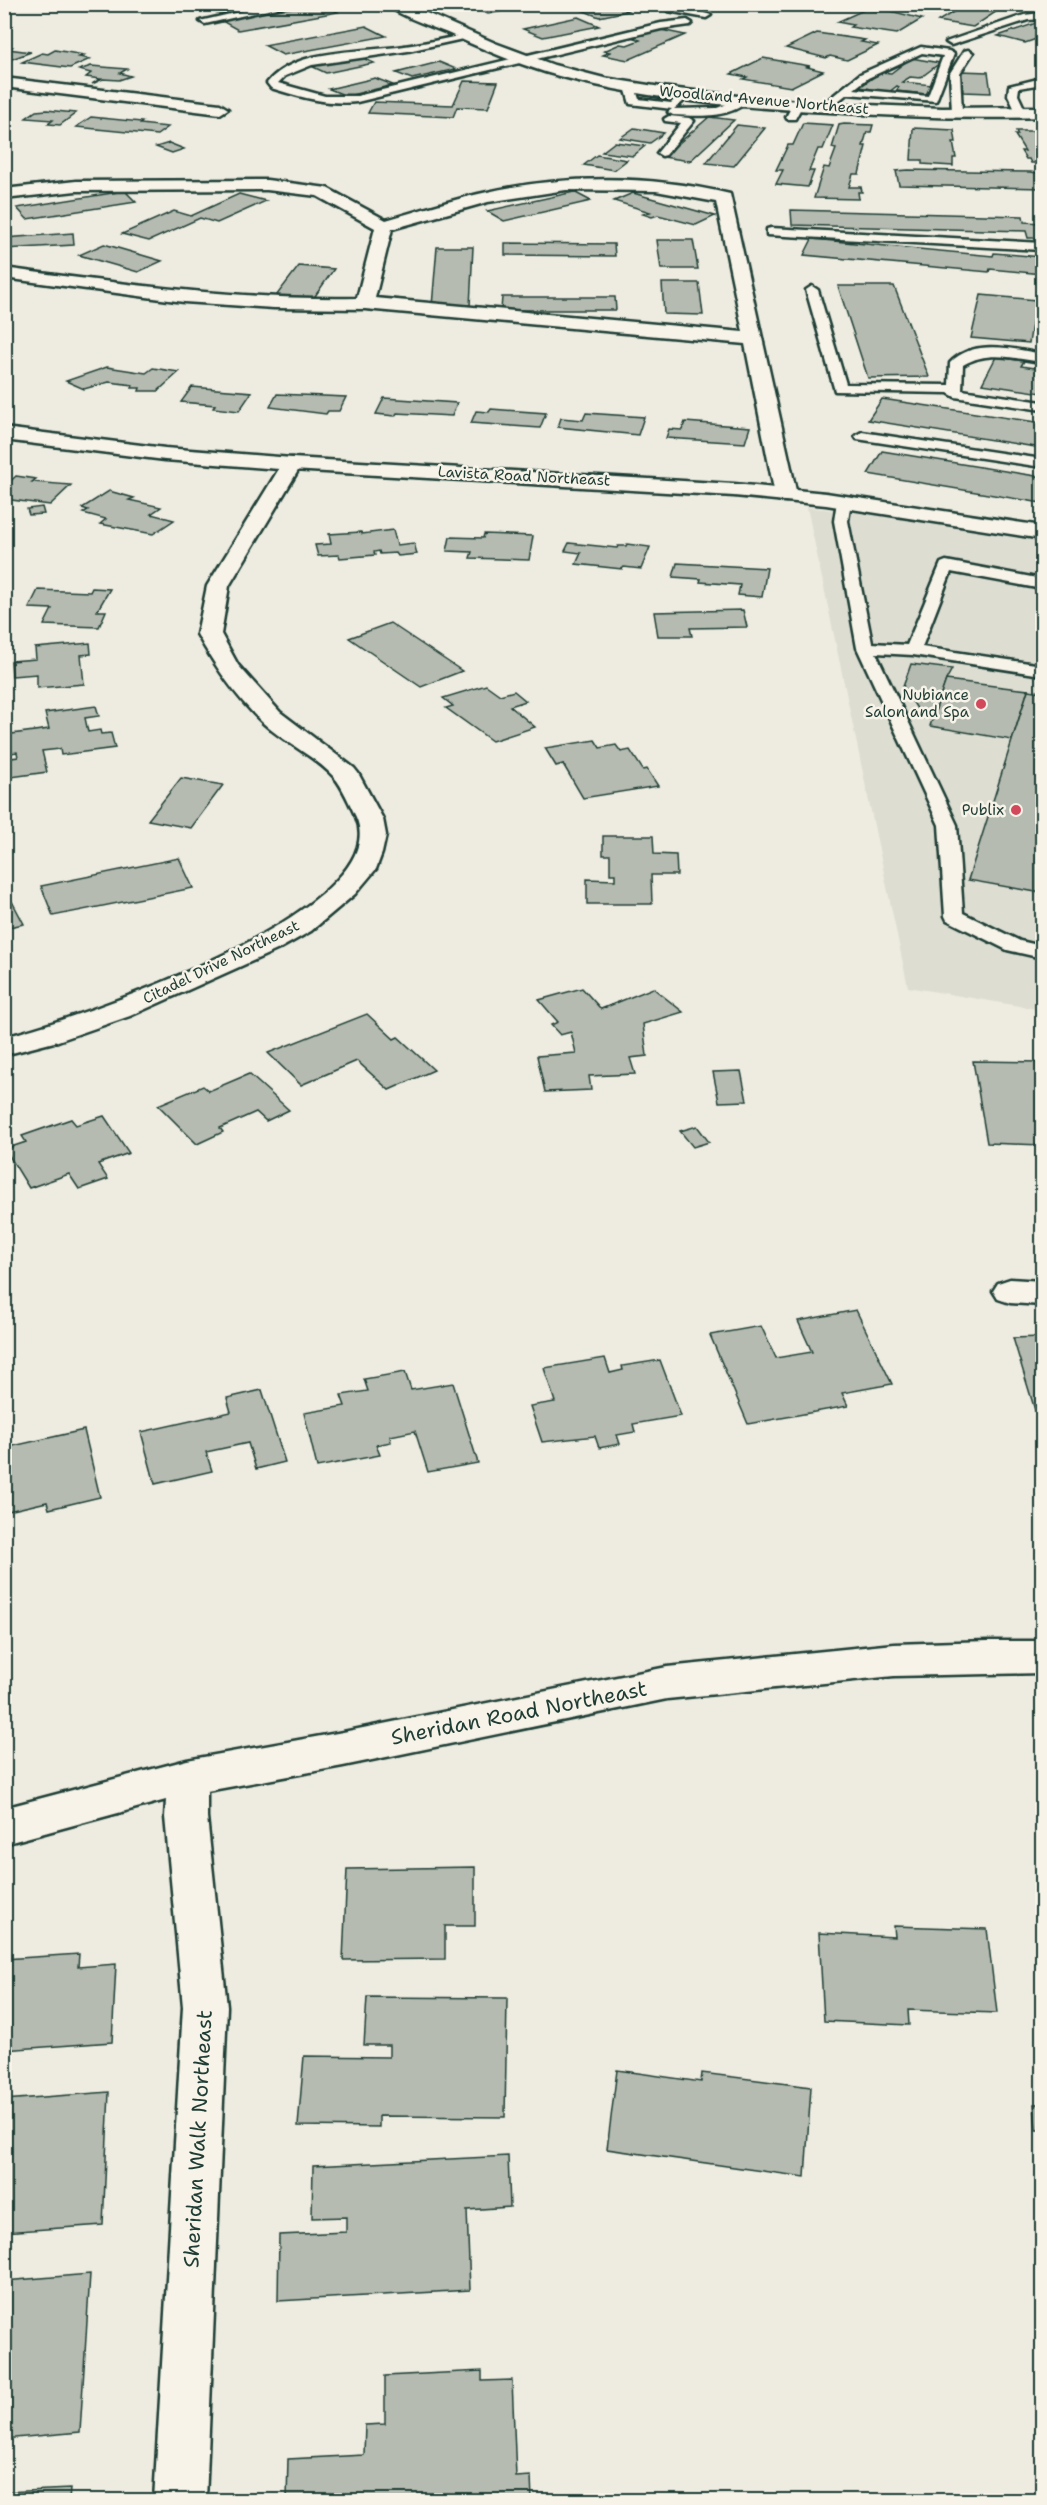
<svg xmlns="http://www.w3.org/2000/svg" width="1047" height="2505" font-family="'Shantell Sans',sans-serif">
	<rect width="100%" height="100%" fill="#eeece1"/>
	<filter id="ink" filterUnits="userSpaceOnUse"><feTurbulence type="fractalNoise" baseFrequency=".0167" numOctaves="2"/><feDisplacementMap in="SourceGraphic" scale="12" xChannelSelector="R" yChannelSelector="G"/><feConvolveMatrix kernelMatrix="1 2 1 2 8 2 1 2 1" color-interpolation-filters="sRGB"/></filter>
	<g filter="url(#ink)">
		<path fill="#ddddd2" d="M807 507 1016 531 1042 537V1010L908 987Z"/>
		<g fill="#b5bbb0" stroke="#1f3d34" stroke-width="1.5">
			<path d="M312 4H323L338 12 238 30 220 20Z"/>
			<path d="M476 4H538L488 14 468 6Z"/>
			<path d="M567 4H611L628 11 599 17Z"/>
			<path d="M967 4H981L1002 8 973 27 938 21Z"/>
			<path d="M866 9 880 11 883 9 922 19 897 34 850 27 853 25 837 22Z"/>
			<path d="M578 17 599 26 543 37 523 29Z"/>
			<path d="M1042 21V37L1025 43 998 36Z"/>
			<path d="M366 26 386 36 283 55 264 45Z"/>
			<path d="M661 30 685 35 628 60 603 55 610 52 604 51 620 44 627 45 640 40 634 38 637 36Z"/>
			<path d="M817 33 865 40 861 42 878 45 847 60 830 56 826 58 786 48Z"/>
			<path d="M4 46 12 47 8 49 31 52 12 59 4 57Z"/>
			<path d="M55 50 84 55 79 57 90 59 70 68 22 62 42 53 48 54Z"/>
			<path d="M358 56 374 63 326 73 311 66Z"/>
			<path d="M763 58 810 66 807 67 823 71 791 87 743 79 747 77 731 74Z"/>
			<path d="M911 58 940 63 920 78 910 77 902 82 933 85 926 94 896 91 899 87 897 86 889 92 860 87 881 72 891 73Z"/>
			<path d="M439 62 456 69 412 79 396 73Z"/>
			<path d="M91 66 127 69 120 73 131 76 119 80 103 79 92 84 100 79 86 77 91 73 79 70Z"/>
			<path d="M960 71 988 72 991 93 963 92Z"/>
			<path d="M375 78 393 85 347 96 329 89Z"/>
			<path d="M464 81 498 82 488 108 457 107 453 117 368 113 374 102 453 105Z"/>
			<path d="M47 110 65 112 76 113 60 125 48 124 53 120 26 118 36 111Z"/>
			<path d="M91 117 142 122 140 124 168 127 157 135 76 127Z"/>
			<path d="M709 117 734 120 690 161 663 157Z"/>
			<path d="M803 123 833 125 823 149H818L809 171H814L808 187 776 184 783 170H776L788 145H793Z"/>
			<path d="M844 124 873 125 871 132H867L863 146H866L859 174H853L849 187H861L862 192H858L859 199 814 198 824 167 829 168 836 149 832 148 839 125Z"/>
			<path d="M737 125 765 128 734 166 706 163Z"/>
			<path d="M634 128 664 133 650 143 620 138Z"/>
			<path d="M913 128 954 130 956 142H953L956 158H953V166L922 164V160H911Z"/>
			<path d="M1016 131H1042V163H1031L1029 159H1026L1021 151H1025L1015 135H1018Z"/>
			<path d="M615 142 645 146 633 156 602 152Z"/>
			<path d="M169 143 184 149 172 153 156 147Z"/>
			<path d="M597 155 627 160 614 170 584 165Z"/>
			<path d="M908 170 1031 172 1042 174V188L899 185 896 171Z"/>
			<path d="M125 191 136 202 27 219 17 208Z"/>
			<path d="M574 192 591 201 504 221 487 211Z"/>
			<path d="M633 193 715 216 696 225 658 215 652 217 643 214 650 212 614 201Z"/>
			<path d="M239 194 266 201 217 223 200 218 149 241 122 234 174 211 191 216Z"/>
			<path d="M791 210 1023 216 1024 222 1042 223V238H1028L1026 231 792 225Z"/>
			<path d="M73 233 74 245 4 249V238Z"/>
			<path d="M812 239 993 256 994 253 1042 257V274L990 269 989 272 804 255Z"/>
			<path d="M657 240H693L698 269H661Z"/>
			<path d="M505 243 614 244 615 256 505 255Z"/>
			<path d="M104 244 162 261 138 272 79 255Z"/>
			<path d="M437 247H473L470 306H432Z"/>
			<path d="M299 266 334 269 313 299 276 296Z"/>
			<path d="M662 283H699L703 315 664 314Z"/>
			<path d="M838 286H894L929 377 868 378Z"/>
			<path d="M981 295 1036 300 1029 343 971 338Z"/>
			<path d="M502 297H615L616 310H501Z"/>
			<path d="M996 357 1024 361 1021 366 1042 369V393L982 384Z"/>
			<path d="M107 367 146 373 153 368 179 372 158 391H139L140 388H132L133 385 109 382 84 389 66 381Z"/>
			<path d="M192 387 252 392 239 411 213 408 215 405 181 402Z"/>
			<path d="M277 394 346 397 339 411H328L326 414 270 407Z"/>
			<path d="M384 398 457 403 452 416 397 413 395 416 376 414Z"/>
			<path d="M882 399 1042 423V448L868 420Z"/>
			<path d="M491 409 546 413 540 428 471 423 476 411 489 412Z"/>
			<path d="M586 413 644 417 638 435 558 427 561 418 583 420Z"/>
			<path d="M685 422 750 427 745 443 666 438 669 429 682 430Z"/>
			<path d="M882 451 1042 477V503L868 474Z"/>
			<path d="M16 476 36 479 32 482 71 485 50 505 4 499V487Z"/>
			<path d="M109 491 134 498 129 500 161 507 151 514 174 520 153 534 100 524 106 519 83 513 88 510 82 508Z"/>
			<path d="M42 507 44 514 29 515 27 509Z"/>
			<path d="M393 530 397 545 414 543 417 554 398 556 396 553 380 554 379 551 374 552 375 555 340 558 339 555 318 556 315 545 331 544 329 534 361 532 362 534Z"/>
			<path d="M484 534 533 536 529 560 470 558 472 552 447 551 450 537 483 538Z"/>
			<path d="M569 543 617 548 618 546H626L627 544 650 547 641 569 624 567 622 569 576 564 581 553 565 551Z"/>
			<path d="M677 563 767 568 762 597 738 595 740 585 700 582 701 579 673 577Z"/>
			<path d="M92 588 110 589 97 611H106L99 627 44 625 52 609 29 608 38 590 90 592Z"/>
			<path d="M743 610 747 627 690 628 692 636H658L654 612Z"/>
			<path d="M390 623 462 671 421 687 349 638Z"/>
			<path d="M90 643 91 654 81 655 84 684 37 688V674L12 676 11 661 36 659 35 648Z"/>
			<path d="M911 664 952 669 946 680 933 719 923 718 903 687Z"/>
			<path d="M946 680 1028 690 1012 740 930 726Z"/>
			<path d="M486 685 500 695 514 691 526 701 510 706 535 727 492 741 446 708 453 706 443 698Z"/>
			<path d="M1028 690 1042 692V893L968 880Z"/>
			<path d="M96 706 99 716 85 718 88 732 100 730 101 734 111 733 115 748 61 755 60 749 42 751 47 772 4 778V759L18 757 17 752 4 754V735L49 729 45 713Z"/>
			<path d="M595 740 600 748 616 745 621 752 630 750 643 770 647 769 658 786 583 798 563 764 556 766 545 748Z"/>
			<path d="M181 778 223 785 191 828 148 820Z"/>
			<path d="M603 836H653L654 854 676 855 677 875H651L652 904H587V879L615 880V874H610V855H603Z"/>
			<path d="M179 858 193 888 53 916 41 886Z"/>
			<path d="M7 892 24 924 4 928V893Z"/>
			<path d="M582 988 601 1009 653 988 683 1012 643 1024 647 1056 630 1058 635 1074 589 1076 591 1090 545 1092 537 1056 576 1053 571 1032 560 1035 551 1025 558 1022 539 1000Z"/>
			<path d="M367 1014 394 1039 398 1037 434 1070 389 1090 357 1061 301 1085 268 1053Z"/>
			<path d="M973 1061 1042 1062V1095H1039L1042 1111V1145L987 1143Z"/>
			<path d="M741 1071 747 1101 719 1102 713 1072Z"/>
			<path d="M249 1074 289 1110 266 1121 256 1112 220 1128 223 1132 197 1144 158 1105 203 1086 209 1091Z"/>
			<path d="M104 1116 129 1153 98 1164 108 1179 79 1189 69 1174 29 1188 5 1149 26 1142 22 1136 71 1119 76 1125Z"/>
			<path d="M697 1126 709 1142 693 1147 680 1131Z"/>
			<path d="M856 1310 892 1384 842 1393 848 1406 748 1424 710 1335 761 1326 776 1358 812 1352 798 1321Z"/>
			<path d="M1042 1337V1430H1041L1013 1338Z"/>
			<path d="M605 1358 610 1373 623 1370 622 1366 660 1360 681 1416 633 1424 635 1432 617 1435 620 1444 599 1448 595 1436 542 1442 530 1406 555 1402 544 1368Z"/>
			<path d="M405 1372 411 1390 453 1383 478 1463 428 1472 415 1431 390 1436 391 1442 376 1445 380 1455 317 1467 304 1413 345 1406 341 1395 368 1391 364 1379Z"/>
			<path d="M262 1390 285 1462 256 1469 248 1443 206 1452 212 1471 155 1484 141 1432 231 1412 227 1398Z"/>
			<path d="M84 1430 100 1497 49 1509 47 1502 4 1512V1448Z"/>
			<path d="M475 1867V1926H445V1959L343 1960 347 1869Z"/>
			<path d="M894 1926 987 1929 997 2013 908 2010 909 2025 824 2021 819 1933 895 1937Z"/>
			<path d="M79 1954 78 1967 116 1964 112 2042 4 2050V1959Z"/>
			<path d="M367 1997 507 1998 505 2117 379 2116V2127L298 2126 304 2056 389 2057V2045H364Z"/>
			<path d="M617 2070 701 2082 702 2073 811 2087 805 2177 607 2149Z"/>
			<path d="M109 2092 103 2225 4 2232V2100Z"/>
			<path d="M1034 2104H1042V2130H1036Z"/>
			<path d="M508 2156 510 2207 467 2210 470 2290 278 2301 279 2235 346 2232V2217L312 2218 313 2166Z"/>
			<path d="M90 2274 80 2432 4 2439V2281Z"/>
			<path d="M482 2371V2381L512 2380 516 2477 531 2476 532 2500H287L288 2459 364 2455 365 2425 385 2424V2376Z"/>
			<path d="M70 2489 69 2500H4V2492Z"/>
		</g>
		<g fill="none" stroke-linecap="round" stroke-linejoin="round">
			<g stroke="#1f3d34" stroke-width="5">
				<g id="lane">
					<path d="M274 4H295L205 24 200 21Z"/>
					<path d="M661 4H671L711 15 706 18 668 11Z"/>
					<path d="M1042 13V19L1028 20 951 45 946 42 1024 15Z"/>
					<path d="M687 20 692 23 690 25 661 29 357 102C327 105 300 97 271 88L267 83C294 49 358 52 398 47 421 44 444 39 467 34L472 37 408 51 312 65 285 76 278 83 325 96H357L661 23Z"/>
					<path d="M921 47 949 51 954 54 936 101 847 94 827 110 818 108 860 74ZM922 53 943 56 928 96 854 89 868 78Z"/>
					<path d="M968 50 973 53 960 73 962 112 957 115 952 112 950 73 964 51Z"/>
					<path d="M1042 78V84L1019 88 1018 95 1026 112 1021 115 1017 114 1008 95 1009 86Z"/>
					<path d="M630 84 635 87 639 99 671 103 681 93H689V97L674 109 717 108 743 98 748 101C729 119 697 116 673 115L668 112 672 109 630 104 625 87Z"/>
					<path d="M797 103 802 106 795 119H787L786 117 793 104Z"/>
					<path d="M669 116 689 118 694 121 666 155 662 156 657 153 681 123 665 121 664 119Z"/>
					<path d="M771 228 1042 243V250L767 235V229Z"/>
					<path d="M812 286 818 290 846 384 949 385 950 363C973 338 1014 349 1042 354V362C1015 359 989 349 963 365L962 390 1042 402V410L955 397 948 393 835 391 806 290Z"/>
					<path d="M862 432 1042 459V467L857 439 855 436Z"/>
					<path d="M844 497 851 501 848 521 872 643 907 645 941 563 946 561 1042 579V589L951 572 922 647 1042 665V675L913 655 876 653 957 825 963 913 1020 941 1042 946V958L1007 950 947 920 945 916 939 825 857 648 834 521 837 501Z"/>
				</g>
			</g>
			<g stroke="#1f3d34" stroke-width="5">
				<g id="street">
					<path d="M386 4H406L495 43 554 65 604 78 661 87 746 97 841 104 942 108 1042 107V117C971 119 900 117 829 112 733 107 637 99 545 72 513 62 482 49 452 35 436 28 397 15 386 4Z"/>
					<path d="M4 78 220 104 228 109 220 114 4 87Z"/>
					<path d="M267 180 327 188 386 220C418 211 451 200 483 193 563 174 651 175 730 194L797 495 794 500 786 501 778 500 775 495 745 344 365 309 274 308 184 302 4 278V268C122 284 238 300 357 298L375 228 317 196 267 190 76 191 4 199V189L76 181ZM566 190 656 191 716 202 743 332 375 298 392 229 488 202Z"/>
					<path d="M292 458 299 460 302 464 229 586 221 634 238 665 280 712 354 768 358 773 383 819 386 835 382 853 376 869 355 894 311 931 279 949 130 1016 58 1041 4 1055V1037C70 1021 398 911 356 817 350 805 343 787 334 777 314 755 283 742 262 722 235 696 215 666 197 634L207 586 282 464 285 460Z"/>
					<path d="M1010 1279 1042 1281V1305L1010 1303 998 1299 993 1291 998 1283Z"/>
					<path d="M988 1641H1042V1673L894 1676 667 1699 343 1766 207 1791V1817L227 2007 206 2500H154L183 2007 165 1817 166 1800 4 1844V1808L187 1760 343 1732 667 1667 894 1644Z"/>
				</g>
			</g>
			<g stroke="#1f3d34" stroke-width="5">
				<path id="secondary" d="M4 428 165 448 292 458 734 484 826 493 1042 526V539L826 505 734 496 292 470 165 460 4 440Z"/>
			</g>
			<use href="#lane" fill="#f7f3e8" fill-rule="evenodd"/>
			<use href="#street" fill="#f7f3e8" fill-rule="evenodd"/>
			<use href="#secondary" fill="#f7f3e8" fill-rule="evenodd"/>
		</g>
	</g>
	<g fill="#d1495b" stroke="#f7f3e8" stroke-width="2">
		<circle cx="981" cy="704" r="6"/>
		<circle cx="1016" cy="810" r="6"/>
	</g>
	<g text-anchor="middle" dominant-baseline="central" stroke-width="5" stroke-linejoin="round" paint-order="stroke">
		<g font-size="15" fill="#1f3d34" stroke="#f7f3e8">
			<text transform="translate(764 100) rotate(5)">Woodland Avenue Northeast</text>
			<text transform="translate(524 476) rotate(3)">Lavista Road Northeast</text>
			<text transform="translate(221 962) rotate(-26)">Citadel Drive Northeast</text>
		</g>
		<g font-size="15" fill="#1f3d34" stroke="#f7f3e8" text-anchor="end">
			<text x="969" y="695">Nubiance<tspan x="969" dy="17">Salon and Spa</tspan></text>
			<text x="1004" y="810">Publix</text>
		</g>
		<g font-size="21" fill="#1f3d34" stroke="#f7f3e8">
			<text transform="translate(519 1713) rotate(-11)">Sheridan Road Northeast</text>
			<text transform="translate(198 2139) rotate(-87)">Sheridan Walk Northeast</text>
		</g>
	</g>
	<rect width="1047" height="2505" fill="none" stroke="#f7f3e8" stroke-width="24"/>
	<rect x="12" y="12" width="1023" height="2481" fill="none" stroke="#1f3d34" stroke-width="2" filter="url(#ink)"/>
</svg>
